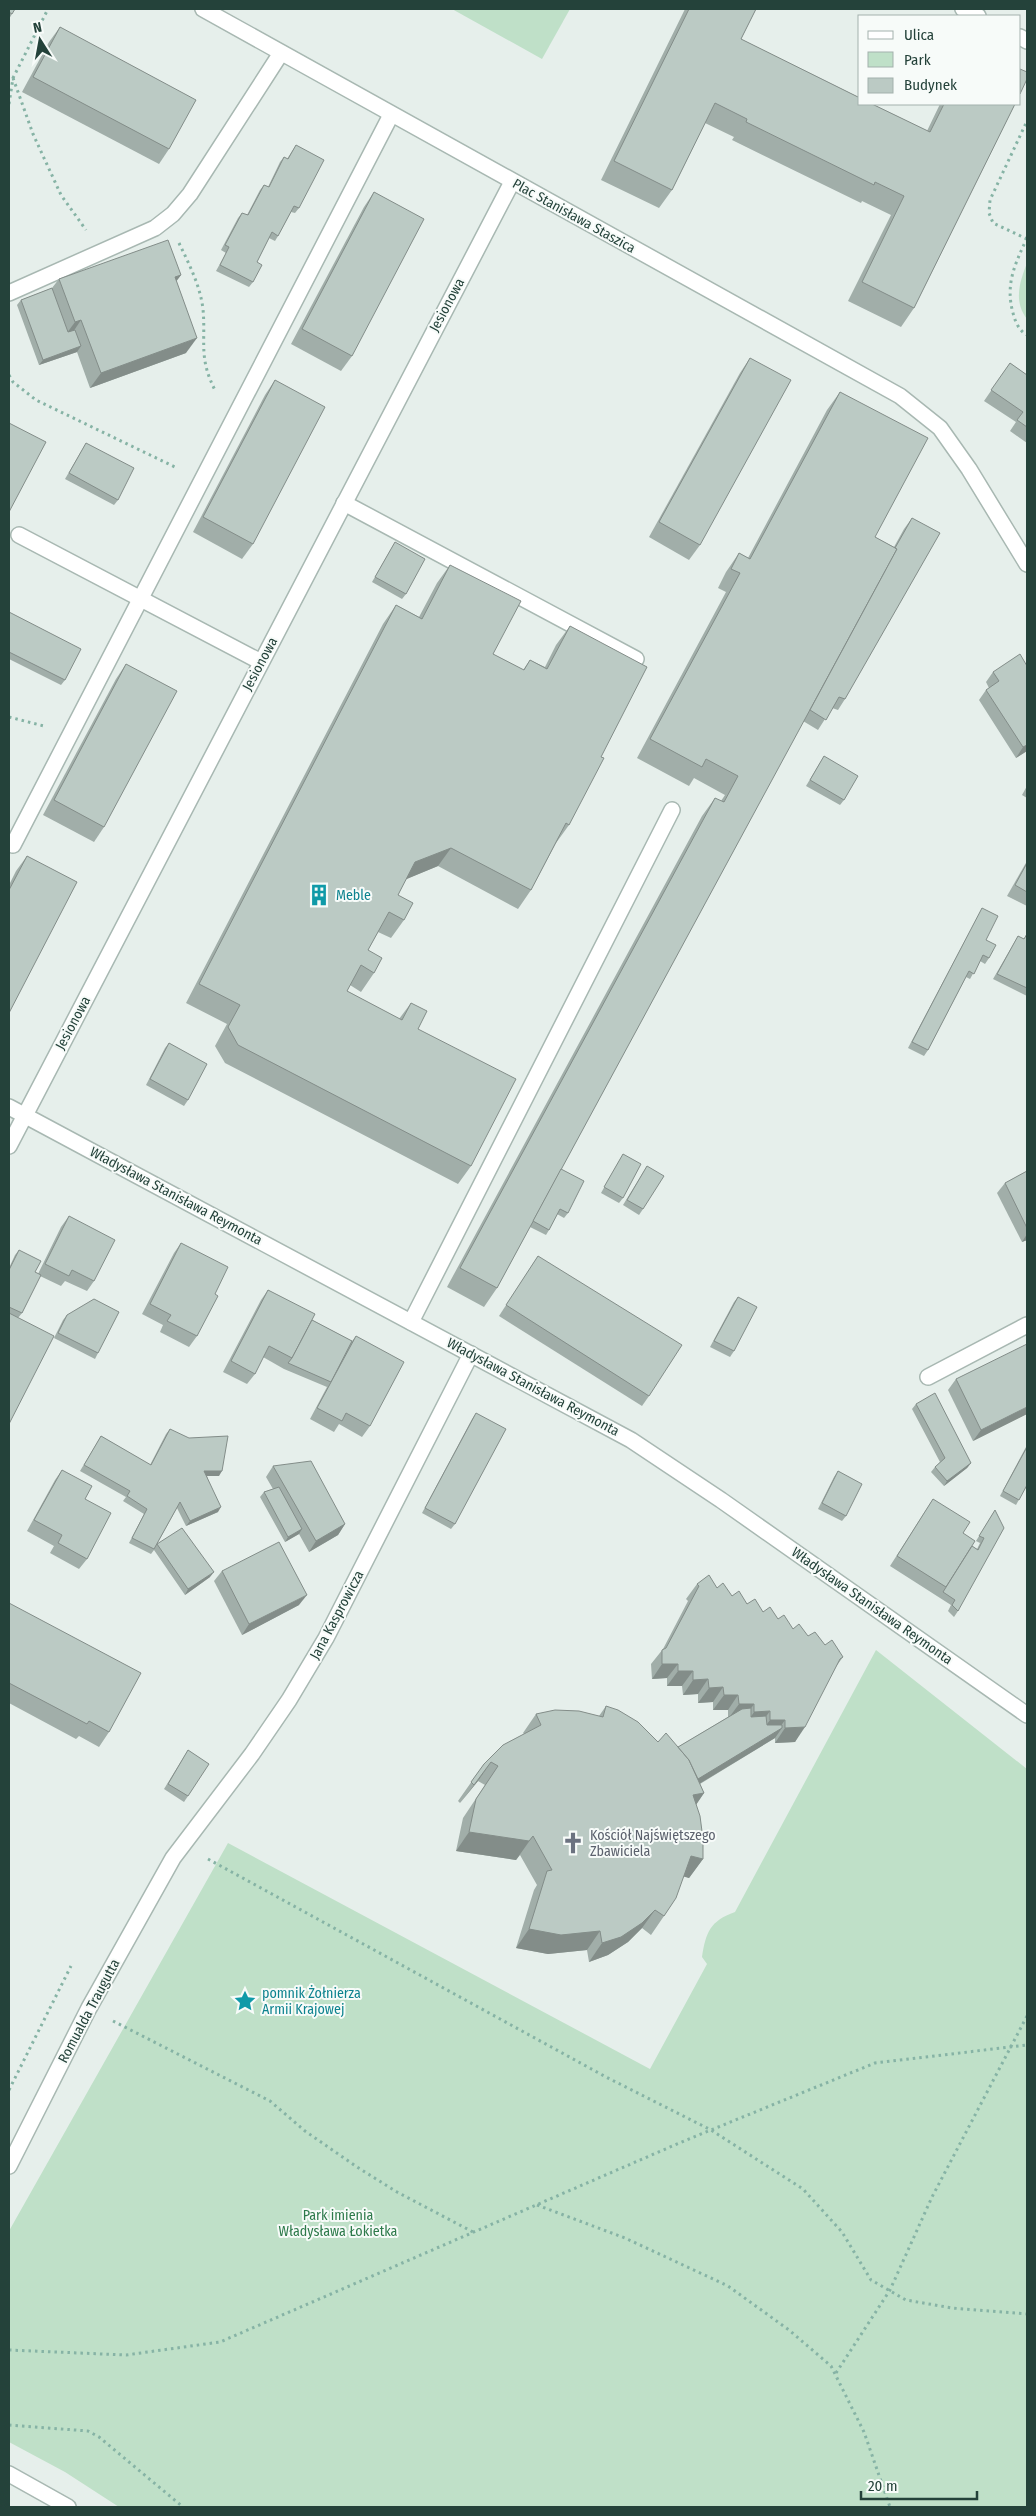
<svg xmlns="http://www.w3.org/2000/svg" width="1036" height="2516" font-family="'Fira Sans Condensed',sans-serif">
	<rect width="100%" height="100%" fill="#e6efeb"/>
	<g fill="#bfe0c8">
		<path d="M452 9H570L542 59Z"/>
		<path d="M1027 263V319C1013 301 1020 281 1027 263Z"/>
		<path d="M876 1650 1027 1769V2507H119L65 2472 9 2442V2231L228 1843 650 2069 707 1964 702 1957C706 1932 710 1921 735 1912Z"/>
	</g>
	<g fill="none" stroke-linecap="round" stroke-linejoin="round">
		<g stroke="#a8b8b2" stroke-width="18">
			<g id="minor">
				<path d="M203 9 900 396 940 428 969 469 1027 564"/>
				<path d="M963 9 978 16"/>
				<path d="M1020 37 1027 41"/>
				<path d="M9 293 155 228 173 214 190 194 281 53"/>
				<path d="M344 503 636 659"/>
				<path d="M19 535 261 662"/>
				<path d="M13 845 391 115"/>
				<path d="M9 1107 631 1440 721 1500 1027 1715"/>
				<path d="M9 1146 512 182"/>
				<path d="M411 1322 672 810"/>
				<path d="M928 1377 1027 1325"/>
				<path d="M9 2166 89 2008 173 1858 252 1754 289 1700 326 1638 471 1354"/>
				<path d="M9 2474 68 2507"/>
			</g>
		</g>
		<g stroke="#86b3a5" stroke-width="3" stroke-dasharray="2.5 4" stroke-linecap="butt">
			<path d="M13 78 33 134 61 195 86 230"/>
			<path d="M9 104 13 78 48 9"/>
			<path d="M1027 238C1015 264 1005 284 1013 313 1015 321 1019 331 1027 335"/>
			<path d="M1027 239 993 223 989 213 990 200 1027 121"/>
			<path d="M179 243C189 264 200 285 203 309 206 343 198 358 216 392"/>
			<path d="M9 375 13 382 36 400 177 468"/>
			<path d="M9 717 44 726"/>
			<path d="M208 1859 606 2077 711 2130 803 2189 842 2232 871 2280 906 2300 952 2308 1027 2314"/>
			<path d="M113 2021 270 2101 305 2131 357 2167 397 2192 473 2232"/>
			<path d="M9 2090 71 1966"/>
			<path d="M537 2205 625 2238 728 2286 789 2330 831 2366 864 2432 890 2507"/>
			<path d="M9 2350 126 2355 220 2342 684 2141 875 2063 1027 2045"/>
			<path d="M836 2373 890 2290 932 2197 1027 2016"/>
			<path d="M9 2425 88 2431 99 2437 183 2507"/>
		</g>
		<use href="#minor" stroke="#fff" stroke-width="15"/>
	</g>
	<g fill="#a1aea9">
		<path d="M9 9 12 14 9 19Z"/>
		<path d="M685 9H756L741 39 927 131 940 104H1015L914 308 901 327 848 301 891 215 862 201 861 203 732 140 734 137 705 123 672 190 659 208 601 180Z"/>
		<path d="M60 27 169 149 159 164 22 92 49 42Z"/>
		<path d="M296 145 299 208 295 213 291 212 278 236 275 241 269 238 257 262 253 282 249 287 216 271 226 253 221 250 238 218 242 213 247 215 260 190 264 185 268 187 280 162 284 157 287 159Z"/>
		<path d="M374 192 352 356 341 371 291 344 364 207Z"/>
		<path d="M181 275 176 281 186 353 90 388 77 352 39 365 17 305 21 300 52 288 59 279Z"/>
		<path d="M750 358 700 545 689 560 649 537 740 373Z"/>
		<path d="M1010 363 1027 375V443L1010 431 1016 422 984 401Z"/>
		<path d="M275 380 253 544 242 559 193 532 265 395Z"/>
		<path d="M840 392 875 537 894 547 904 529 912 518 845 699 838 710 832 708 818 730 803 721 561 1169 568 1213 564 1218 557 1214 549 1230 546 1235 530 1227 497 1288 484 1307 447 1287 702 816 715 798 721 801 725 795 694 778 689 786 637 758 726 592 718 588 726 572 739 553 748 558 827 410Z"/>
		<path d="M86 443 118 500 114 505 65 479Z"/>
		<path d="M395 542 406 594 402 599 372 582Z"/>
		<path d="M450 565 493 654 523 670 530 660 545 667 556 645 570 626 601 757 569 825 556 843 531 890 518 909 438 866 406 879 398 895 404 920 391 938 378 932 368 950 374 973 361 992 350 985 347 991 399 1019 411 1003 418 1029 471 1166 458 1184 225 1063 215 1046 227 1024 186 1003 383 624 396 605 419 617 437 583Z"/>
		<path d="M9 612 65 680 61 685 9 659Z"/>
		<path d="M126 664 104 827 94 842 43 815 116 679Z"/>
		<path d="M1027 666V751L1016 758 979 700 986 690 989 688 986 682 993 672Z"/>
		<path d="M824 756 844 800 840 805 806 786Z"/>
		<path d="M1027 786V798L1022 795Z"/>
		<path d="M27 856 9 1013V885L16 871Z"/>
		<path d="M1027 861V906L1007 896Z"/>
		<path d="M982 908 986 940 989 958 985 964 980 961 970 979 966 977 928 1050 924 1056 908 1048 979 914Z"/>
		<path d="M1027 933V996L993 979 1018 936 1024 939Z"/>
		<path d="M169 1043 188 1100 184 1106 146 1085 165 1048Z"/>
		<path d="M623 1154V1198L619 1203 601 1193Z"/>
		<path d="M647 1166 643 1209 639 1215 623 1205Z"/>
		<path d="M1027 1171V1240L1022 1242 997 1193 1005 1183Z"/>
		<path d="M69 1216 94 1281 87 1291 65 1281 61 1286 40 1276 22 1313 18 1318 9 1424V1268L15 1255 19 1250 35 1272 38 1274 61 1227Z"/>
		<path d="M181 1243 215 1294 197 1336 189 1347 160 1332 163 1325 142 1314 174 1253Z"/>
		<path d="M538 1256 649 1396 642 1406 499 1316Z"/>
		<path d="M268 1290 312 1320 352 1341 356 1336 370 1426 362 1437 339 1424 334 1432 310 1419 327 1387 284 1369 263 1357 255 1374 247 1384 223 1372 261 1300Z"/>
		<path d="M738 1297 734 1351 730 1357 710 1347 734 1302Z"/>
		<path d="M67 1315 98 1353 95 1359 54 1338 63 1320Z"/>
		<path d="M956 1379 1027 1414 973 1441 948 1390Z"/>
		<path d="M916 1404 971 1463 967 1468 944 1486 931 1472 935 1467 940 1462 912 1409Z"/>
		<path d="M476 1413 455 1524 451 1529 422 1513 472 1419Z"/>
		<path d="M170 1429 219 1476H207L218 1512 186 1526 177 1508 157 1544 210 1577 185 1595 154 1550 151 1554 129 1543 144 1514 123 1501 126 1497 80 1471 101 1436 150 1465 166 1434Z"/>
		<path d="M1027 1445V1485L1016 1505 1000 1496Z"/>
		<path d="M273 1466 345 1524 338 1535 309 1552 299 1534 285 1542 260 1497 264 1492 273 1489 266 1477Z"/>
		<path d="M62 1470 85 1499 87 1559 79 1569 50 1553 54 1546 27 1531 55 1480Z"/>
		<path d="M838 1471 846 1516 842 1521 818 1509 834 1477Z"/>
		<path d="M933 1499 963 1533 972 1546 977 1549 980 1543 976 1541 995 1510 958 1611 954 1617 948 1611 951 1605 890 1566Z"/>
		<path d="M222 1571 299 1605 242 1635 214 1581Z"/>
		<path d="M697 1584 717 1588 778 1619 793 1629 825 1645 843 1657 835 1668 795 1742 775 1743V1738L700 1784 704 1793 696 1805 703 1859 689 1878 684 1876 664 1916 651 1935 642 1928 628 1942 608 1955 589 1962 587 1950 548 1954 516 1948 534 1890 537 1885 520 1855 516 1860 456 1851 463 1818 485 1785 478 1781 460 1803 458 1801 484 1764 524 1734 523 1733 536 1714 599 1716 606 1706 658 1742 678 1747 728 1717V1710H713V1702L698 1703V1694L683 1695 682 1686H667V1678L652 1679 651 1664 663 1649 688 1601 686 1599Z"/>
		<path d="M9 1603 109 1732 99 1747 79 1736 76 1739 9 1703Z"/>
		<path d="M188 1750V1796L184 1802 164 1789Z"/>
	</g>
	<g fill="#838d89">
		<path d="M181 275 170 290 175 277Z"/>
		<path d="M81 320 71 335 64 337 75 322Z"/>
		<path d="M197 338 186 353 90 388 101 373Z"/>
		<path d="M81 346 77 352 39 365 43 360Z"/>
		<path d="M1027 745V751L1016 758 1023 747Z"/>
		<path d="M451 848 438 866 402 881 415 862Z"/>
		<path d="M1027 1234V1240L1022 1242Z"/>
		<path d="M1027 1407V1414L973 1441 981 1430Z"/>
		<path d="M971 1463 967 1468 944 1486 947 1481Z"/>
		<path d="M204 1471H222L219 1476H200Z"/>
		<path d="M221 1507 218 1512 186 1526 190 1521Z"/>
		<path d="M345 1524 338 1535 309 1552 316 1541Z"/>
		<path d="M302 1529 299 1534 285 1542 288 1537Z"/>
		<path d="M214 1572 210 1577 185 1595 188 1589Z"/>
		<path d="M307 1595 299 1605 242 1635 249 1624Z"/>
		<path d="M662 1664H678L667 1678 652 1679Z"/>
		<path d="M678 1671H693L682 1686H667Z"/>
		<path d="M708 1679 698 1694 683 1695 693 1680Z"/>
		<path d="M723 1687 713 1702 698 1703 709 1688Z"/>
		<path d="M724 1695H738L728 1710H713Z"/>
		<path d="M739 1704H754L744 1719H728Z"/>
		<path d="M770 1711 759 1726 744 1727 754 1712Z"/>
		<path d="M770 1720H785L778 1730 782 1728 775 1738 684 1793 692 1783 759 1735Z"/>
		<path d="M805 1727 795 1742 775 1743 785 1728Z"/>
		<path d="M491 1762 478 1781 460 1803 474 1785Z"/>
		<path d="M704 1793 691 1812 693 1795Z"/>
		<path d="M469 1832 533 1836 516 1860 456 1851Z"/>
		<path d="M691 1856 703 1859 689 1878 678 1875Z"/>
		<path d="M655 1910 642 1928 628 1942 608 1955 589 1962 602 1943Z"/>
		<path d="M529 1929 600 1931 587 1950 548 1954 516 1948Z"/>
	</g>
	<g fill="#bbcac4" stroke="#838d89">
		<path d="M9 9H15L12 14 9 12Z"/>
		<path d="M689 9H756L741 39 860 98V104H872L930 132 944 104H1015L914 308 862 282 904 196 875 182 874 185 746 122 747 119 715 103 672 190 614 161Z"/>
		<path d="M60 27 196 100 169 149 33 77Z"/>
		<path d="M1020 69 1027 72V79L1020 94Z"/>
		<path d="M296 145 324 160 299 208 294 206 278 236 272 232 257 262 262 265 253 282 220 265 229 247 225 245 242 213 248 215 264 185 269 187 284 157 288 159Z"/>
		<path d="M374 192 424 219 352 356 302 329Z"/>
		<path d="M168 240 181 275 175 277 197 338 101 373 81 320 75 322 59 279Z"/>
		<path d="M52 288 68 332 75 330 81 346 43 360 21 300Z"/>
		<path d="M750 358 791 380 700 545 659 522Z"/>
		<path d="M1010 363 1027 375V427L1017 420 1023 412 991 390Z"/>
		<path d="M275 380 325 407 253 544 203 517Z"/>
		<path d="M840 392 928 438 875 537 897 549 497 1288 460 1268 715 798 724 802 738 776 706 759 702 767 650 739 740 573 731 569 739 553 750 559Z"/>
		<path d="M9 423 46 442 9 512Z"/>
		<path d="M86 443 134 468 118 500 69 473Z"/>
		<path d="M912 518 940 533 845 699 839 697 826 720 810 710 897 549 895 548Z"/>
		<path d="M395 542 425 559 406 594 375 577Z"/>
		<path d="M450 565 521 601 493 654 524 670 530 660 547 669 570 626 647 667 601 757 604 758 569 825 566 823 531 890 451 848 415 862 398 895 413 903 404 920 389 912 368 950 382 958 374 973 361 965 347 991 402 1020 411 1003 427 1011 418 1029 516 1079 471 1166 238 1045 228 1027 240 1005 199 984 396 605 422 619Z"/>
		<path d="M9 612 81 649 65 680 9 652Z"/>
		<path d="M1020 654 1027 666V745L1023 747 986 690 999 681 993 672Z"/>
		<path d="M126 664 177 691 104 827 54 800Z"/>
		<path d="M824 756 858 776 844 800 810 780Z"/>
		<path d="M27 856 77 882 9 1013V890Z"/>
		<path d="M1027 863V892L1015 885Z"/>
		<path d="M982 908 998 916 986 940 996 945 989 958 983 955 974 974 969 971 928 1050 912 1042Z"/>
		<path d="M1027 934V988L997 974 1018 936 1024 939Z"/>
		<path d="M169 1043 207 1064 188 1100 150 1079Z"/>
		<path d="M623 1154 641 1164 623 1198 604 1187Z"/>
		<path d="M647 1166 664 1176 643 1209 627 1200Z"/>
		<path d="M561 1169 584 1181 568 1213 560 1209 549 1230 533 1221Z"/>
		<path d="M1027 1171V1228L1005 1183Z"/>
		<path d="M69 1216 115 1240 94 1281 72 1270 69 1276 45 1264Z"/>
		<path d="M181 1243 228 1267 215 1294 218 1296 197 1336 167 1321 171 1315 150 1304Z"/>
		<path d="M19 1250 41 1261 35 1272 41 1275 22 1313 9 1307V1270Z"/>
		<path d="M538 1256 682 1345 649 1396 506 1305Z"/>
		<path d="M268 1290 315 1314 292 1358 269 1346 255 1374 231 1361Z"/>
		<path d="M738 1297 757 1307 734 1351 714 1341Z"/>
		<path d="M94 1299 119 1312 98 1353 58 1333 67 1315Z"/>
		<path d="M9 1313 54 1336 9 1424Z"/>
		<path d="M312 1320 352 1341 331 1382 288 1363 292 1358Z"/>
		<path d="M356 1336 404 1362 370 1426 346 1413 342 1421 317 1408Z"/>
		<path d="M1027 1344V1407L981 1430 956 1379Z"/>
		<path d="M935 1393 971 1463 947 1481 935 1467 945 1458 916 1404Z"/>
		<path d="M476 1413 506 1429 455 1524 425 1508Z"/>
		<path d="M170 1429 189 1438 228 1436 222 1471H204L221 1507 190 1521 180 1502 154 1549 132 1538 147 1509 127 1496 130 1491 84 1465 101 1436 151 1465Z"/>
		<path d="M1027 1447V1485L1019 1500 1003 1491Z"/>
		<path d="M311 1461 345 1524 316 1541 273 1466Z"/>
		<path d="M62 1470 92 1486 85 1499 111 1513 87 1559 58 1543 62 1535 34 1520Z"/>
		<path d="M838 1471 862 1484 846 1516 822 1503Z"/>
		<path d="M279 1487 302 1529 288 1537 264 1492Z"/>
		<path d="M933 1499 970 1522 963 1533 975 1541 946 1587 897 1556Z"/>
		<path d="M995 1510 1004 1528 958 1611 952 1605 955 1600 943 1592 972 1546 978 1550 984 1538 979 1536Z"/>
		<path d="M182 1528 214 1572 188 1589 157 1544Z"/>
		<path d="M279 1542 307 1595 249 1624 222 1571Z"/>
		<path d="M709 1575 717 1588 723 1583 732 1596 739 1591 747 1604 755 1599 763 1612 770 1607 778 1619 784 1615 793 1629 799 1624 808 1636 815 1632 825 1645 832 1640 843 1657 840 1659 805 1727 785 1728V1720H770V1711L754 1712V1704H739L738 1695H724L723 1687 709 1688 708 1679 693 1680V1671H678V1664H662V1650L666 1648 699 1586 697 1584Z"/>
		<path d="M9 1603 141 1673 109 1732 89 1721 87 1724 9 1683Z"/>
		<path d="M606 1706 618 1710 638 1722 658 1742 666 1733 689 1760 704 1793 693 1795 700 1816 703 1839V1859L691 1856 676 1898 664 1916 655 1910 642 1923 621 1937 602 1943 600 1931 561 1935 529 1929 547 1871 552 1870 533 1836 529 1841 469 1832 476 1799 498 1766 491 1762 474 1785 471 1782 484 1764 503 1745 541 1725 536 1714 555 1710 579 1711 603 1717Z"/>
		<path d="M751 1708V1717L766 1716 767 1725H782V1728L698 1779 689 1760 678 1747 742 1709Z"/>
		<path d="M188 1750 209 1764 188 1796 168 1784Z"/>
	</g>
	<defs>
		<g id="building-bare" transform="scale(1.725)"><path d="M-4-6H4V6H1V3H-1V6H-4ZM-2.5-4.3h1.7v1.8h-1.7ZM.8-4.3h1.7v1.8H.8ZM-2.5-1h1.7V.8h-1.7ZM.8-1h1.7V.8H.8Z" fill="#0f9aa8" stroke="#f7fbf9" stroke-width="2.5" paint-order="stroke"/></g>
		<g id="church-bare" transform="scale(1.725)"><path d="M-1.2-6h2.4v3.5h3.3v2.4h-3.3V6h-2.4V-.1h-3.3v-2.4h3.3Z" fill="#6b7280" stroke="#f7fbf9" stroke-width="2.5" paint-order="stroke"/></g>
		<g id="sight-bare" transform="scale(1.725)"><path d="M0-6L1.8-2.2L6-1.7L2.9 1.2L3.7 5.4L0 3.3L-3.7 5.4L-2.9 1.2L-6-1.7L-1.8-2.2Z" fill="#0f9aa8" stroke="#f7fbf9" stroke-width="2.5" paint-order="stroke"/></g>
	</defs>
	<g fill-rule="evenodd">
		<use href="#building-bare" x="319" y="895"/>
		<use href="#church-bare" x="573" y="1843"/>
		<use href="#sight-bare" x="245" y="2001"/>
	</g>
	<g text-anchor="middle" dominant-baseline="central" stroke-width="4" stroke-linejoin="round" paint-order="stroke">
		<g font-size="14" fill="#24423a" stroke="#f7fbf9">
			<text transform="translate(574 216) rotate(29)">Plac Stanisława Staszica</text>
			<text transform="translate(447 305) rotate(-62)">Jesionowa</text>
			<text transform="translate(260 664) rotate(-62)">Jesionowa</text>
			<text transform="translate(73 1023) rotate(-62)">Jesionowa</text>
			<text transform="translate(176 1196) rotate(28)">Władysława Stanisława Reymonta</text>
			<text transform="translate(533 1387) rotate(28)">Władysława Stanisława Reymonta</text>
			<text transform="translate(872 1606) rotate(35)">Władysława Stanisława Reymonta</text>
			<text transform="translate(337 1615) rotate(-62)">Jana Kasprowicza</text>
			<text transform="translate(89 2011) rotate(-62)">Romualda Traugutta</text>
		</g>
		<g font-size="14" fill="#0d838f" stroke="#f7fbf9" text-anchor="start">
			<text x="336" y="895">Meble</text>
			<text x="262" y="1993">pomnik Żołnierza<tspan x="262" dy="16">Armii Krajowej</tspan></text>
		</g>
		<g font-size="14" fill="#5b616d" stroke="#f7fbf9" text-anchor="start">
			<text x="590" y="1835">Kościół Najświętszego<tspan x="590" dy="16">Zbawiciela</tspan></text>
		</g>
		<g font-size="14" fill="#2d7a4b" stroke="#f7fbf9">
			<text x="338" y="2215">Park imienia<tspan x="338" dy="16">Władysława Łokietka</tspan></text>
		</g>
	</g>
	<rect width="1036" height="2516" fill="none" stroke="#24423a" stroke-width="20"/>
	<rect x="858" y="15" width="162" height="90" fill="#f7fbf9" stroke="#a3b1ad"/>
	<rect x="868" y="31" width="25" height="8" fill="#ffffff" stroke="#a3b1ad"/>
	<text x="904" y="40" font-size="15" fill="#24423a">Ulica</text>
	<rect x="868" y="52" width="25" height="15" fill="#bfe0c8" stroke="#a3b1ad"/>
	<text x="904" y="65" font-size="15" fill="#24423a">Park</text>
	<rect x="868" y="78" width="25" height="15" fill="#bbcac4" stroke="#a3b1ad"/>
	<text x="904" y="90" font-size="15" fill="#24423a">Budynek</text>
	<g transform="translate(40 40) rotate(349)" stroke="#f7fbf9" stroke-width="4" paint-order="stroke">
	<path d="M0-4L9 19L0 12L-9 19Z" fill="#24423a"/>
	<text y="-8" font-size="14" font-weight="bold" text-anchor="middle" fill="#24423a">N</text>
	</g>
	<path d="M861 2491v8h116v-8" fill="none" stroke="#24423a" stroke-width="2.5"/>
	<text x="868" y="2491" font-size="15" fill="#24423a" stroke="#f7fbf9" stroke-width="4" paint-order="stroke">20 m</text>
</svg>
